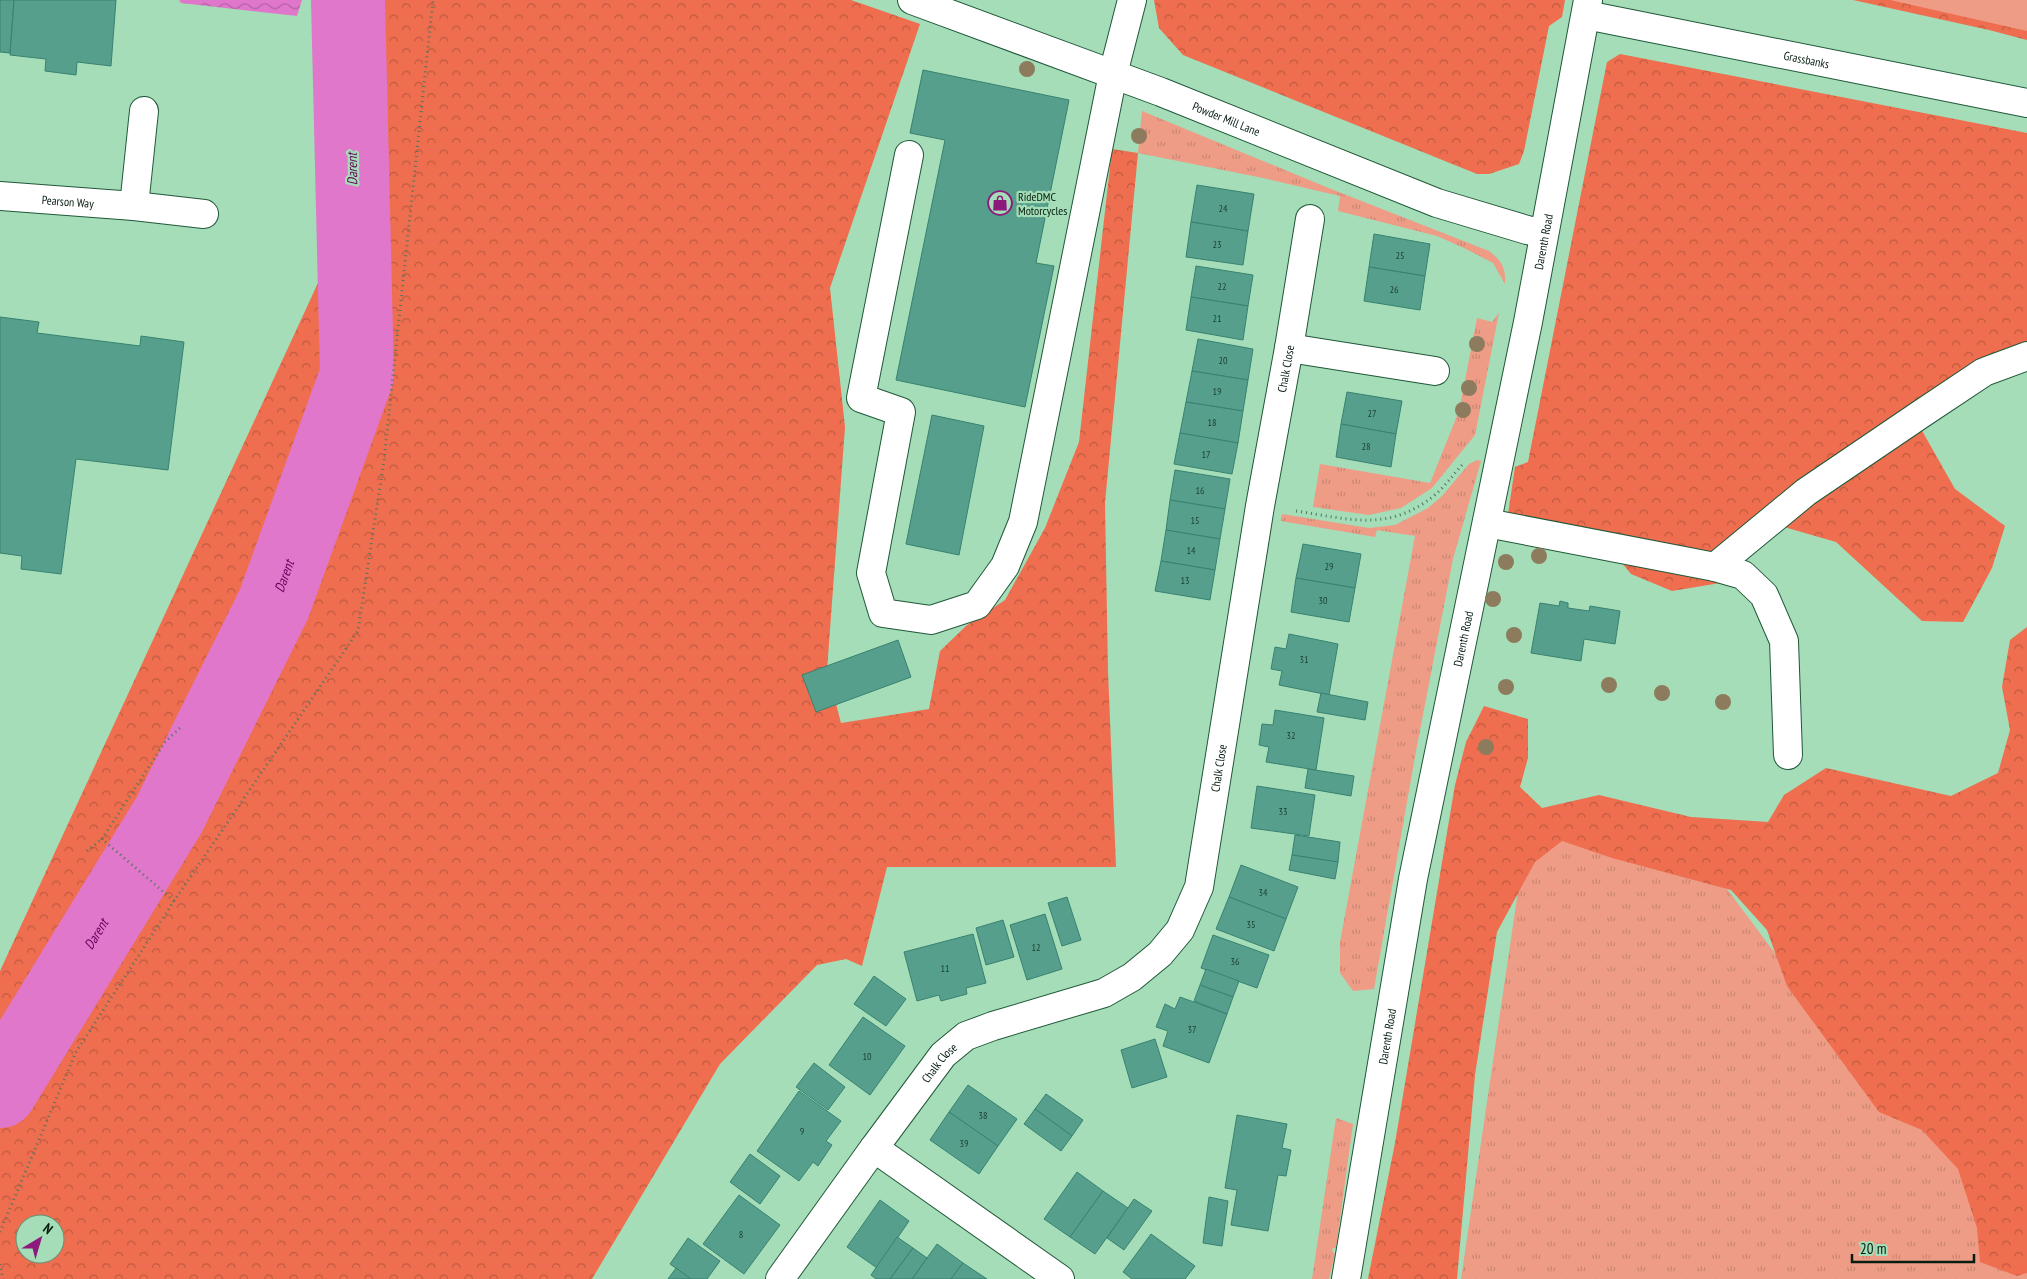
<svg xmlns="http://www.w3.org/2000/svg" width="2027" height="1279" font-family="'PT Sans Narrow',sans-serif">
	<defs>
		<pattern id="grass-tufts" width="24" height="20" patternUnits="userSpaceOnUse" patternTransform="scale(1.25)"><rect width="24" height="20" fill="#ee9c86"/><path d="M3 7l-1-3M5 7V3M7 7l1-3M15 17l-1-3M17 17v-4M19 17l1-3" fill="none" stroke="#cb8673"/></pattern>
		<pattern id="forest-crowns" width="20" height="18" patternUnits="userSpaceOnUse" patternTransform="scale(1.25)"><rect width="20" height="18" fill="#ee6e4f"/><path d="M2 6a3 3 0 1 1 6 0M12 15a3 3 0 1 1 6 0" fill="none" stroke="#bf5a40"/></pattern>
		<pattern id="water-waves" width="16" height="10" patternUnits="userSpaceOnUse" patternTransform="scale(1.25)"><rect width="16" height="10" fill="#e077cb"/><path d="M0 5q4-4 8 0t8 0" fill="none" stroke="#b461a3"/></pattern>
	</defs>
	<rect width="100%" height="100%" fill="#a4ddb7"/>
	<g fill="url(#grass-tufts)">
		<path d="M1142 111 1331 189 1489 251C1502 261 1506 268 1505 284L1493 263 1464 248 1437 236 1338 211 1340 196 1263 178 1138 153Z"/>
		<path d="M1499 313 1475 435 1432 488 1401 508 1369 515 1313 507 1320 464 1430 483 1459 411 1477 318 1492 322Z"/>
		<path d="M1477 460 1481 461 1453 559 1416 751 1374 989 1353 991 1340 973V942L1415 536 1377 530 1375 537 1281 521 1282 514 1369 528 1395 525 1428 508 1442 496 1469 464Z"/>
		<path d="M1528 823 1727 889 1869 1079 2027 1125V1279H1461Z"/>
		<path d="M1336 1118 1353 1124 1336 1248H1333L1332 1251 1335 1254 1329 1279H1312Z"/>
	</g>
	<g fill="url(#forest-crowns)" fill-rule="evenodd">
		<path d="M338 0H851L920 24 830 288 845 427 827 670 841 723 929 709 940 651 966 626 1005 600 1045 528 1079 442 1112 149 1138 153 1105 503 1108 671 1116 867H887L862 966 846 959 817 965 720 1064 592 1279H0V971L324 270 321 23ZM25 1224H55V1254H25Z"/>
		<path d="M1154 0H1565L1562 17 1549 26 1524 151 1519 164 1489 174H1477L1183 55 1159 28Z"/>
		<path d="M1853 0H2027V40L1989 30Z"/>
		<path d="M1620 54 2027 133V358L1912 413 1955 489 2005 526 1992 568 1963 622 1922 621 1836 542 1767 522 1726 582 1672 591 1631 574 1605 542 1505 534 1515 467 1528 462 1607 62Z"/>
		<path d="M2027 627V1273L2017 1276 1980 1262 1977 1228 1958 1169 1922 1130 1879 1112 1787 986 1767 930 1731 890 1612 858 1562 841 1535 862 1497 932 1475 1075 1457 1279H1368L1395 1143 1455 785 1466 742 1484 706 1528 719V758L1520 787 1542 808 1599 795 1691 817 1768 822 1784 795 1826 768 1951 796 1998 773 2010 730 2002 687 2010 640Z"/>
	</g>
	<path fill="#ee9c86" d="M1890 0H2027V31Z"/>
	<path fill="url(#water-waves)" d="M179 0H302L297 16 181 3Z"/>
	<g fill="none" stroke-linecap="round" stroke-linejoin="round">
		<path stroke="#e077cb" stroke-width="74" id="s1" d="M0 1091 169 815 274 604 357 375 348 0"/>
	</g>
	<g fill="#569f8c" stroke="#388270">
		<path d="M0 0H14L10 53 0 52Z"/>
		<path d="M14 0H116L111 66 77 62 76 75 45 71 46 59 10 55Z"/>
		<path d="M923 70 1069 100 1036 263 1054 266 1025 407 896 380 945 140 910 133Z"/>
		<path d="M1197 185 1254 194 1248 231 1191 222Z"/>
		<path d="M1191 222 1248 231 1243 265 1186 257Z"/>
		<path d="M1374 234 1430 244 1425 276 1369 267Z"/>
		<path d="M1196 266 1253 275 1248 306 1191 297Z"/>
		<path d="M1369 267 1425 276 1420 310 1364 301Z"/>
		<path d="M1191 297 1248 306 1243 340 1186 330Z"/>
		<path d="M0 317 39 322 37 333 140 346 141 336 184 342 168 470 76 459 61 574 21 569 22 556 0 553Z"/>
		<path d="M1198 339 1253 349 1248 380 1192 371Z"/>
		<path d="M1192 371 1248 380 1243 411 1186 402Z"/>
		<path d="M1347 392 1402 401 1396 434 1341 424Z"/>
		<path d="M1186 402 1243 411 1238 443 1180 433Z"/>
		<path d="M932 415 984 426 959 555 906 544Z"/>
		<path d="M1341 424 1396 434 1391 467 1336 457Z"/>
		<path d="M1180 433 1238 443 1232 474 1174 464Z"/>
		<path d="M1175 470 1230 479 1225 509 1170 500Z"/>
		<path d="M1170 500 1225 509 1220 539 1166 530Z"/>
		<path d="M1166 530 1220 539 1215 570 1161 561Z"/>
		<path d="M1303 544 1361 554 1355 588 1296 578Z"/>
		<path d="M1161 561 1215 570 1210 600 1155 591Z"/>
		<path d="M1296 578 1355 588 1349 622 1291 612Z"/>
		<path d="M1560 601 1568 603V608L1589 611 1590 606 1620 611 1615 644 1584 639 1581 661 1531 653 1540 603 1559 606Z"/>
		<path d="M1289 634 1338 644 1329 695 1279 685 1282 671 1271 669 1275 647 1286 649Z"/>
		<path d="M898 640 911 677 816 712 802 675Z"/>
		<path d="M1321 693 1368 702 1365 720 1317 712Z"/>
		<path d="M1275 710 1324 718 1316 770 1266 762 1269 747 1259 745 1262 724 1273 725Z"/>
		<path d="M1308 769 1354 776 1351 796 1305 788Z"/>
		<path d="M1257 786 1315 795 1309 836 1251 828Z"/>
		<path d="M1295 835 1340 842 1338 862 1292 855Z"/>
		<path d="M1292 855 1338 862 1335 879 1289 870Z"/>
		<path d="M1241 865 1298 887 1286 919 1229 897Z"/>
		<path d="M1067 897 1081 940 1062 946 1048 903Z"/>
		<path d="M1229 897 1286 919 1274 951 1216 929Z"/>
		<path d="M1045 914 1062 969 1027 980 1010 925Z"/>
		<path d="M1003 920 1014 957 986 965 976 928Z"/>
		<path d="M973 934 986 983 966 988 967 994 941 1001 939 995 917 1001 904 952Z"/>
		<path d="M1213 935 1269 955 1257 988 1201 968Z"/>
		<path d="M1206 969 1239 981 1233 997 1200 985Z"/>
		<path d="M874 976 906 999 886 1026 854 1004Z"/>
		<path d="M1200 985 1233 997 1227 1014 1194 1001Z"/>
		<path d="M1180 997 1227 1014 1209 1063 1163 1046 1168 1031 1156 1027 1165 1004 1175 1009Z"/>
		<path d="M863 1017 905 1046 870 1095 829 1065Z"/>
		<path d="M1155 1039 1167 1077 1132 1088 1121 1050Z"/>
		<path d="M814 1063 845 1087 828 1110 796 1087Z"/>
		<path d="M968 1085 1017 1119 998 1146 949 1112Z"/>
		<path d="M799 1091 841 1121 826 1141 832 1145 818 1166 813 1162 799 1181 757 1151Z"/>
		<path d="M1046 1094 1083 1120 1072 1136 1035 1109Z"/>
		<path d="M1035 1109 1072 1136 1061 1151 1024 1124Z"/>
		<path d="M949 1112 998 1146 979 1174 930 1140Z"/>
		<path d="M1237 1115 1287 1124 1282 1148 1291 1150 1286 1176 1278 1175 1268 1231 1231 1225 1237 1190 1225 1188Z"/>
		<path d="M750 1154 780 1176 760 1204 730 1182Z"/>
		<path d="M1077 1172 1103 1191 1070 1237 1044 1219Z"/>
		<path d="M1103 1191 1128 1208 1095 1254 1070 1237Z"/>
		<path d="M739 1195 780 1225 744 1274 703 1244Z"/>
		<path d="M1209 1197 1228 1201 1222 1246 1203 1243Z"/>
		<path d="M1134 1199 1152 1211 1124 1250 1107 1238Z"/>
		<path d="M880 1200 909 1221 877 1268 847 1247Z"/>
		<path d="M1151 1234 1195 1266 1185 1279H1132L1123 1272Z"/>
		<path d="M897 1237 913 1248 890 1279H876L871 1275Z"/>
		<path d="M688 1238 720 1261 707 1279H691L670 1264Z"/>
		<path d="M937 1244 963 1263 951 1279H912Z"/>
		<path d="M913 1248 927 1258 912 1279H890Z"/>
		<path d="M963 1263 987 1279H951Z"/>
		<path d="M676 1268 691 1279H668Z"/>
	</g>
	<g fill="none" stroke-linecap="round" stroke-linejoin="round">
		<g stroke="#205838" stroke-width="30">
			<g id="minor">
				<path id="s2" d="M912 0 1161 92 1437 203 1527 230 1543 233"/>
				<path id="s3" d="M1586 15 2027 103"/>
				<path d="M909 155 861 398 901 412 871 573 883 613 931 620 977 605 1005 566 1023 522 1113 74 1132 0"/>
				<path id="s4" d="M0 196 134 206 144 111"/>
				<path d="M134 206 204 214"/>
				<path d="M1289 348 1435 371"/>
				<path d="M1487 523 1715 567 1743 575 1764 595 1784 641 1788 755"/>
				<path d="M1715 567 1806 492 1921 414 1984 372 2027 356"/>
				<path d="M780 1279 874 1148"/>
				<path id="s5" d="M1060 1279 874 1148 943 1055 966 1036 993 1026 1104 993 1132 977 1160 954 1180 930 1199 887 1260 506 1289 348 1310 219"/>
				<path id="s6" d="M1346 1279 1413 879 1528 322 1588 0"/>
			</g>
		</g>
		<g stroke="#4f765d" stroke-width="3" stroke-dasharray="1 4" stroke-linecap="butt">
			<path d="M1296 511C1350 519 1389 533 1436 494 1445 486 1453 475 1462 465"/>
			<path d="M87 851 102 839"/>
			<path d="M174 901 102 839 165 742 182 726"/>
			<path d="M0 1232 76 1052 174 901 358 631 384 460 433 0"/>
			<path d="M0 1264 3 1279"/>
		</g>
		<use href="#minor" stroke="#fff" stroke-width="28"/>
	</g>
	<g fill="#8d7b5e">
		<circle cx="1027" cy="69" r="8"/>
		<circle cx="1139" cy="136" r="8"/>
		<circle cx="1477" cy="344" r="8"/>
		<circle cx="1469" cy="388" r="8"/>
		<circle cx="1463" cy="410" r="8"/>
		<circle cx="1539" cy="556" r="8"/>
		<circle cx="1506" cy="562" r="8"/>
		<circle cx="1493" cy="599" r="8"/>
		<circle cx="1514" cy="635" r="8"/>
		<circle cx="1609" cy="685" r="8"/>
		<circle cx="1506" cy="687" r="8"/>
		<circle cx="1662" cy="693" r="8"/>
		<circle cx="1723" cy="702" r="8"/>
		<circle cx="1486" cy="747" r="8"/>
	</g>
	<defs>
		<g id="shop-ring" transform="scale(1.25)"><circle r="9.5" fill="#a4ddb7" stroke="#8c197b" stroke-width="1.5"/><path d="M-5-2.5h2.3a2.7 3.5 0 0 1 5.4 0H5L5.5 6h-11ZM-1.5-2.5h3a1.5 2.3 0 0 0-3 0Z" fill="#8c197b"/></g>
	</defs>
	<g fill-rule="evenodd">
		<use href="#shop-ring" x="1000" y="203"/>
	</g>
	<g text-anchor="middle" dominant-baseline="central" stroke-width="4.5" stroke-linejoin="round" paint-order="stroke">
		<g font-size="10" fill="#1a3e2f">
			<text x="1223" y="208">24</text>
			<text x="1217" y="244">23</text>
			<text x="1400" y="255">25</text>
			<text x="1222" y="286">22</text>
			<text x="1394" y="289">26</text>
			<text x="1217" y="318">21</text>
			<text x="1223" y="360">20</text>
			<text x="1217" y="391">19</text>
			<text x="1372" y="413">27</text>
			<text x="1212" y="422">18</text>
			<text x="1366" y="446">28</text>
			<text x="1206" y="454">17</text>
			<text x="1200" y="490">16</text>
			<text x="1195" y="520">15</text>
			<text x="1191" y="550">14</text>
			<text x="1329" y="566">29</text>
			<text x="1185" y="580">13</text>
			<text x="1323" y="600">30</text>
			<text x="1304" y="659">31</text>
			<text x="1291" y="735">32</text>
			<text x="1283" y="811">33</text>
			<text x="1263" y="892">34</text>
			<text x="1251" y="924">35</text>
			<text x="1036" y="947">12</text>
			<text x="1235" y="961">36</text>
			<text x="945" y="968">11</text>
			<text x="1192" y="1029">37</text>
			<text x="867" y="1056">10</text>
			<text x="983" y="1115">38</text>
			<text x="802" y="1131">9</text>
			<text x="964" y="1143">39</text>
			<text x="741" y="1234">8</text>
		</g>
		<g font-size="12" fill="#061d10" stroke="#a4ddb7">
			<text stroke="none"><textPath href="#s3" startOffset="225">Grassbanks</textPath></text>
			<text stroke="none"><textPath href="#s2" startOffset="336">Powder Mill Lane</textPath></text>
			<text stroke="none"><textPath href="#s4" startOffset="68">Pearson Way</textPath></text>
			<text stroke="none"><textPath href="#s6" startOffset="1056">Darenth Road</textPath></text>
			<text stroke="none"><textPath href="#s5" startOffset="1190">Chalk Close</textPath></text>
			<text stroke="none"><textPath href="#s6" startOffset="651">Darenth Road</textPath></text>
			<text stroke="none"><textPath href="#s5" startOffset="785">Chalk Close</textPath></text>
			<text stroke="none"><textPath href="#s6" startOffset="246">Darenth Road</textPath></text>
			<text stroke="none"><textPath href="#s5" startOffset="335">Chalk Close</textPath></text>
		</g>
		<g font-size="12" fill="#061d10" stroke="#a4ddb7" text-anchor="start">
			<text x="1018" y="196">RideDMC<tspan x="1018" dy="14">Motorcycles</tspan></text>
		</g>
		<g font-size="14" font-style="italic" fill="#67015a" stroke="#a4ddb7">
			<text transform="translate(352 169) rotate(-91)">Darent</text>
			<text stroke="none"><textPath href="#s1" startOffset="589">Darent</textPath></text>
			<text stroke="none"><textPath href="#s1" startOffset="184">Darent</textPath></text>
		</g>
	</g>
	<g transform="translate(40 1239) rotate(38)"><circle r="24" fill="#a4ddb7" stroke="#659074"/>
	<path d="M0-4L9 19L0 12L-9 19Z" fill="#8c197b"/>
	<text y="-8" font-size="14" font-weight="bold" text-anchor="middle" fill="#061d10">N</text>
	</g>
	<path d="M1852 1254v8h122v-8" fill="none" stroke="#061d10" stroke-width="2.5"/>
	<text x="1860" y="1254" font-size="15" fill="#061d10" stroke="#a4ddb7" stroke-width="4" paint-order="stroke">20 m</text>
</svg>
